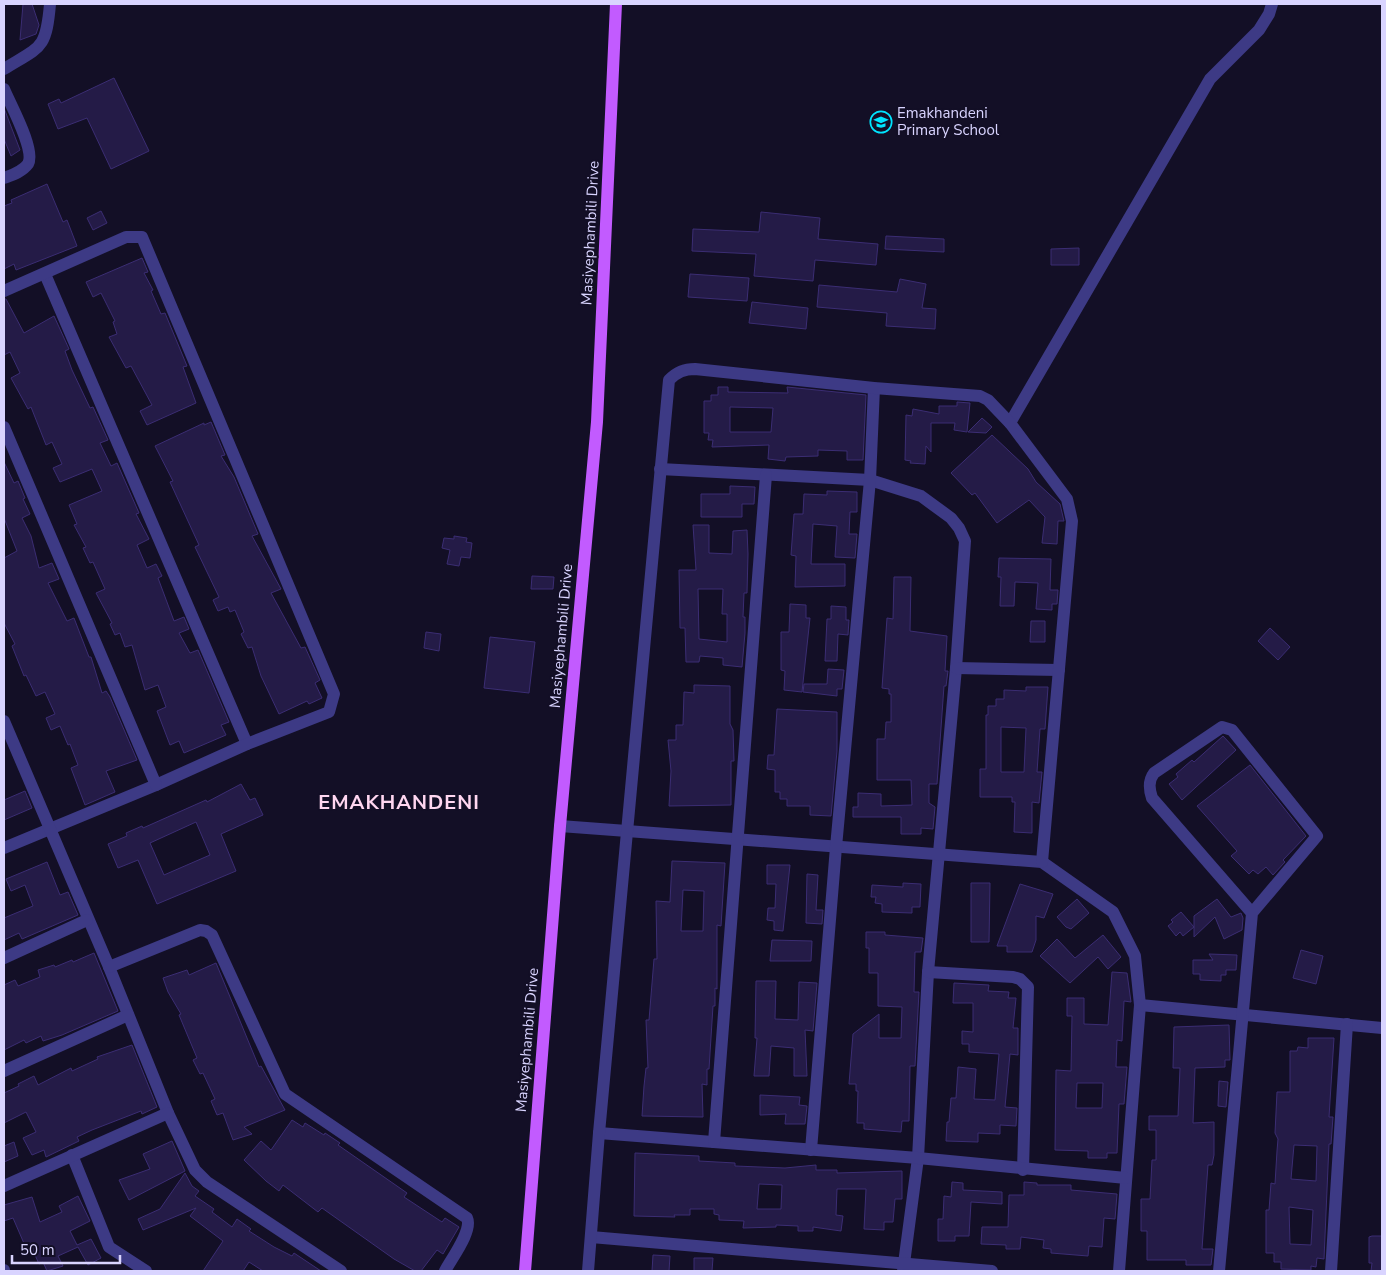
<svg xmlns="http://www.w3.org/2000/svg" width="1386" height="1275" font-family="'Nunito Sans',sans-serif">
	<rect width="100%" height="100%" fill="#130f26"/>
	<g fill="#241b47" stroke="#3b2d73" fill-rule="evenodd">
		<path d="M23 4H32L39 25 36 34 20 40Z"/>
		<path d="M114 78 149 151 111 169 87 118 58 129 48 104 59 99 61 103Z"/>
		<path d="M4 108 20 150 11 156 4 139Z"/>
		<path d="M47 184 63 222 67 220 77 246 16 270 14 264 4 269V206L12 203 11 200Z"/>
		<path d="M101 211 107 223 93 230 87 218Z"/>
		<path d="M761 212 820 218 818 239 878 244 876 265 815 260 813 281 754 276 756 254 692 251 693 229 759 232Z"/>
		<path d="M886 236 944 239V252L885 249Z"/>
		<path d="M1079 248V265H1051V249Z"/>
		<path d="M142 258 148 272 144 273 153 290 151 291 161 314 165 313 187 366 183 367 196 403 147 425 140 411 152 405 131 366 126 368 109 337 117 334 113 322 115 321 101 293 93 297 86 282Z"/>
		<path d="M690 274 749 278 747 301 688 297Z"/>
		<path d="M900 279 926 284 922 308 936 309 935 329 886 326 887 313 817 307 819 285 897 292Z"/>
		<path d="M4 299H6L24 333 54 316 69 349 65 351 72 370 90 408 93 407 108 440 100 443 111 466 117 463 139 513 136 514 149 539 137 545 147 568 156 564 162 576 158 578 174 621 184 617 189 629 179 633 190 653 198 650 229 722 221 725 226 735 184 753 179 741 170 745 157 711 166 707 158 685 145 690 132 645 125 647 120 633 115 635 110 624 112 623 96 593 105 589 93 562 90 563 83 548 86 547 74 525 77 524 69 505 102 491 92 469 60 482 53 468 62 464 52 442 46 445 31 407 28 409 11 378 20 373 10 352 4 355Z"/>
		<path d="M752 302 808 308 806 329 749 323Z"/>
		<path d="M718 387H728V392L788 393 787 387 866 395 863 460H847V451L818 450V456L786 457 785 461 768 459 769 445 712 447 713 440H708L709 433H704V401H711V395H718ZM730 407 773 408 771 432H730Z"/>
		<path d="M957 402 970 403 967 432 954 430 955 423H931V452L926 446 925 464 910 463 911 461 905 460 906 415 912 416 913 409 939 414V406H957Z"/>
		<path d="M982 418 992 427 986 433 968 432Z"/>
		<path d="M211 422 225 455 221 456 234 477 258 534 252 536 281 589 271 593 301 648 305 647 320 680 315 683 322 698 309 704 307 701 279 714 261 676 252 647 248 648 241 634 244 632 235 610 230 612 228 607 218 611 213 600 219 597 195 547 199 545 170 482 173 481 155 446 204 423V425Z"/>
		<path d="M992 435 1028 469 1036 482 1060 504 1064 521H1058L1057 544 1042 543 1045 517 1029 500 997 523 975 493 972 495 951 473Z"/>
		<path d="M4 462 14 483 18 481 25 498 23 499 30 514 22 518 31 536 39 568 52 563 59 579 48 583 67 621 74 618 89 657H91L102 693 106 691 110 697 137 760 106 771 115 792 85 805 71 768 78 765 70 744 68 745 60 726 51 730 46 718 55 714 45 692 36 696 26 675 24 676 12 646 15 644 4 623V558L17 551 4 518Z"/>
		<path d="M730 486 755 487 754 504H742V517H701V494H730Z"/>
		<path d="M827 491 857 492V512H850L849 534H857L855 558 835 557 837 526 813 524 811 564H845V586L795 587 796 556 791 555 794 514H803L804 494 827 495Z"/>
		<path d="M693 525H709V553L732 554 733 531 747 530 748 554 747 593H744L743 617H745V633L742 667 723 665V658L700 656 699 662H686L685 628H680L679 570H696ZM698 589H723L722 614H727V642L699 639Z"/>
		<path d="M454 536 467 538 466 542 472 543 470 558 461 557 459 566 447 564 450 550 442 548 444 538 454 539Z"/>
		<path d="M999 558 1051 559 1050 590H1058L1057 604H1052V610L1036 609 1038 583 1015 582 1014 606H1000L1001 577H998Z"/>
		<path d="M532 576 554 577 553 589H531Z"/>
		<path d="M894 577H911L910 631 947 636 945 671H948L946 686H944L937 784H929V803L935 807 933 829 921 828V834H901V817H853V807H858V793L881 794V806L912 805 911 780H877V739H885L886 722H891V694H889V689L882 688 887 618 893 619Z"/>
		<path d="M790 604 806 605V618H810L802 692 784 690 785 671 781 670V632H789Z"/>
		<path d="M831 606 846 607V620H849L848 635 838 634 837 661H825L827 619H831Z"/>
		<path d="M1031 621H1045V642H1030Z"/>
		<path d="M1270 628 1290 647 1278 660 1258 641Z"/>
		<path d="M426 632 441 634 439 651 424 648Z"/>
		<path d="M490 637 535 642 529 693 484 688Z"/>
		<path d="M828 669 844 670 842 689H837V696L803 692 804 684H827Z"/>
		<path d="M694 685 730 686V724L733 730 734 761H731V805L669 806 671 771 668 740H676V725H683L684 692 694 693Z"/>
		<path d="M1026 687H1048L1045 729H1040L1037 772H1042L1039 803 1032 802V833L1014 832 1015 802H1012V797H980V769H986V715H988V706H996V699H1004V690L1026 691ZM1001 727 1026 728 1024 772H1001Z"/>
		<path d="M777 709 837 712V751L831 816 810 815V806H787V799H780V792H775V770L767 769 768 755H774Z"/>
		<path d="M1223 736 1236 750 1182 800 1169 784 1178 777 1176 774 1192 760 1194 762Z"/>
		<path d="M1250 765 1306 836 1283 860 1285 862 1273 875 1266 867 1258 874 1253 870 1249 874 1231 856 1237 851 1197 806Z"/>
		<path d="M241 784 250 800 255 798 263 815 221 834 236 871 157 904 138 860 118 868 108 844 127 836 126 833 142 826 143 828 206 800 207 802ZM196 822 210 855 164 875 150 843Z"/>
		<path d="M25 791 32 808 4 820V800Z"/>
		<path d="M672 861 725 863 721 926 717 925V989L715 988V1006H713L709 1069H707V1085L702 1084 703 1117 642 1116 644 1086 646 1068H648L646 1020H649L654 959H657L656 901 670 902ZM683 890 704 891 703 931H681Z"/>
		<path d="M47 862 60 895 68 892 78 915 22 939 19 933 4 940V918L33 906 25 885 11 891 6 879Z"/>
		<path d="M767 865H790L783 931 774 930V921L767 920 768 908H775L776 884H767Z"/>
		<path d="M807 874 818 875 816 910H823L822 924 806 923Z"/>
		<path d="M903 883 921 884 920 907H912V913L882 912V904L875 903 876 897H871L872 885 903 887Z"/>
		<path d="M971 883H990L989 942H971Z"/>
		<path d="M1020 884 1053 894 1044 918 1036 916V940L1032 952H1007V946H997Z"/>
		<path d="M1077 899 1089 913 1071 929 1066 927 1057 917Z"/>
		<path d="M1217 899 1231 917 1241 913 1243 918 1242 930 1224 939 1215 917 1194 937V916Z"/>
		<path d="M1181 912 1194 927 1183 936 1180 932 1176 936 1168 926 1173 922 1171 920Z"/>
		<path d="M866 932H885V935L923 938 921 952H915L914 992H919L915 1066H910L909 1121H902L901 1132 864 1129V1123H857L858 1091H856V1084H849L853 1034 879 1014V1038H901L902 1007 878 1006V973H869V948H866Z"/>
		<path d="M1103 935 1121 957 1108 969 1098 957 1070 983 1040 956 1057 939 1075 958Z"/>
		<path d="M772 940 812 941 811 961H770Z"/>
		<path d="M1301 950 1323 956 1316 984 1293 978Z"/>
		<path d="M94 953 118 1011 62 1035 43 1041 41 1036 26 1043 24 1040 4 1050V985L15 980 18 986 40 977 38 970 54 965 55 967 72 960 73 962Z"/>
		<path d="M1209 954 1237 955 1236 970H1226V975H1221V981L1200 980V974H1193V960H1213Z"/>
		<path d="M216 963 259 1067 261 1066 285 1110 244 1127 252 1134 233 1140 223 1113 217 1115 211 1101 215 1099 203 1073 200 1074 193 1060 197 1058 179 1015 181 1014 168 992 163 978 187 970 189 975Z"/>
		<path d="M1112 972 1127 973 1131 1002 1124 1001 1122 1041 1117 1040 1116 1067H1127L1124 1104H1119L1117 1153H1107V1158H1088V1151L1055 1150 1056 1070 1071 1071 1072 1016H1067V998H1084V1024L1108 1025ZM1077 1083H1103L1102 1108H1076Z"/>
		<path d="M756 981H776L775 1019 798 1020 799 982 817 983 813 1031 805 1030 807 1076H794V1048L771 1046 769 1076H754L757 1038H755Z"/>
		<path d="M954 983 989 985 988 991 1009 992 1008 998H1016L1013 1028H1018V1055L1010 1054 1005 1107 1017 1108 1016 1126 1000 1125V1134L978 1133V1142L946 1141 947 1122H949L951 1098H956L958 1067 976 1069 974 1099 995 1100 999 1054 969 1052V1044H962V1031L973 1032V1003H953Z"/>
		<path d="M1229 1025 1230 1060H1225V1067L1195 1068 1193 1123 1214 1122V1155L1212 1165H1208L1202 1249H1213L1211 1265H1186V1260H1147V1231H1141V1199H1150L1152 1160H1156V1130H1149V1116H1178L1180 1068H1173L1174 1027Z"/>
		<path d="M1308 1038H1334L1329 1117H1333L1331 1144H1329L1324 1259 1317 1258 1316 1267 1311 1266V1270L1281 1269V1262H1274V1253H1266V1210H1269L1271 1183 1275 1184 1277 1151 1278 1139 1275 1133 1277 1092H1290V1051H1297L1298 1047 1308 1048ZM1294 1145 1317 1146 1316 1181 1291 1179ZM1289 1207 1313 1210 1311 1245 1290 1244Z"/>
		<path d="M132 1045 157 1107 142 1114 141 1111 92 1130 77 1137 79 1141 46 1157 44 1150 32 1155 23 1138 36 1132 26 1112 4 1123V1093L19 1086 18 1084 34 1076 38 1085 71 1068 72 1071 98 1059 97 1057Z"/>
		<path d="M1219 1081 1228 1082 1226 1107 1218 1106Z"/>
		<path d="M760 1095 800 1097 799 1105 807 1106 805 1124H785L786 1114 760 1115Z"/>
		<path d="M292 1120 303 1127 305 1123 324 1135 325 1133 340 1143 338 1145 407 1193 404 1197 442 1222 445 1218 459 1227 443 1254 437 1250 421 1271H415L394 1259 322 1208 318 1212 283 1185 279 1191 266 1181 244 1160 261 1141 271 1150Z"/>
		<path d="M172 1141 185 1171 129 1200 119 1180 150 1169 143 1154Z"/>
		<path d="M14 1142 18 1156 4 1162V1146Z"/>
		<path d="M635 1153 699 1156V1161L735 1163V1166L785 1168 816 1165V1170H837V1173L902 1171V1199H895L893 1222H884V1230L864 1229 866 1189H837L836 1215 843 1216 841 1231 813 1227V1231H798V1226L776 1225V1227L743 1228 744 1221 719 1220V1215L714 1214V1209H690V1215H674L675 1217 634 1216ZM759 1184 782 1185 781 1209H757Z"/>
		<path d="M185 1173 192 1186 199 1191 195 1196 214 1209 212 1212 232 1227 237 1219 251 1229 249 1231 274 1247 292 1256 294 1253 321 1271H263L249 1262 243 1271H203L223 1241 190 1216 196 1208 143 1230 138 1219 160 1209Z"/>
		<path d="M952 1182 963 1183V1190L1002 1192V1204L971 1202 969 1236H955V1241H938V1219H943L944 1196 951 1197Z"/>
		<path d="M1024 1182 1037 1183V1185H1071V1190L1117 1194 1115 1219 1104 1218 1102 1247 1089 1246 1088 1256 1051 1253V1249L1043 1248 1044 1240 1021 1237 1020 1249H1006V1245L981 1244 982 1227H1008L1009 1195H1024Z"/>
		<path d="M78 1196 90 1221 70 1231 77 1245 91 1239 101 1258 88 1265 78 1247 58 1256 63 1266 47 1271 43 1262 39 1264 31 1246 26 1248 13 1218 4 1221V1205L32 1197 40 1222 62 1212 59 1206Z"/>
		<path d="M1372 1236H1382V1271H1371L1372 1263H1369V1237Z"/>
		<path d="M653 1255 670 1256 669 1271H652Z"/>
		<path d="M694 1258H713L712 1271H694Z"/>
	</g>
	<g fill="none" stroke-linecap="round" stroke-linejoin="round">
		<g stroke="#3d3a85" stroke-width="12">
			<path d="M4 69C41 46 46 50 50 4"/>
			<path d="M4 89C10 104 36 150 28 164 22 172 12 175 4 178"/>
			<path d="M45 274 247 744"/>
			<path d="M4 291 126 237H142L334 694 329 712 247 744 156 785 4 848"/>
			<path d="M1010 423 1210 79 1259 30 1269 14 1272 4"/>
			<path d="M4 427 156 785"/>
			<path d="M660 469 870 480 921 496 951 518 959 528 965 541 956 668 928 972 918 1158 903 1271"/>
			<path d="M956 668 1059 670"/>
			<path d="M4 721 109 967 168 1113 195 1170 207 1182 341 1271"/>
			<path d="M560 826 1042 862 1113 912 1135 956 1140 1005 1119 1271"/>
			<path d="M4 958 87 920"/>
			<path d="M109 967 200 930 206 931 212 935 285 1094 467 1218C473 1231 451 1259 445 1271"/>
			<path d="M928 972 1013 977 1020 979 1028 987 1023 1170"/>
			<path d="M1140 1005 1382 1028"/>
			<path d="M4 1071 128 1015"/>
			<path d="M599 1133 918 1158 1126 1178"/>
			<path d="M714 1142 766 475"/>
			<path d="M811 1150 836 847 870 480 874 388"/>
			<path d="M72 1155 109 1247 146 1271"/>
			<path d="M4 1186 168 1113"/>
			<path d="M591 1237 992 1271"/>
			<path d="M4 1270V1271"/>
			<path d="M588 1271 599 1133 669 380C677 372 684 369 695 369L874 388 980 396 988 400 1010 423 1067 499 1072 521 1042 862"/>
			<path d="M1219 1271 1252 913 1317 836 1232 730 1222 727 1154 773C1148 781 1149 789 1152 798L1252 913"/>
			<path d="M1331 1271 1347 1024"/>
		</g>
		<path stroke="#c25bff" stroke-width="12" d="M525 1271 560 826 597 422 616 4"/>
	</g>
	<defs>
		<g id="school-ring" transform="scale(1.125)"><circle r="9.5" fill="#130f26" stroke="#00e5ff" stroke-width="1.5"/><path d="M0-5L7-2L0 1L-7-2ZM-4 1L0 2.5L4 1V4Q0 6-4 4Z" fill="#00e5ff"/></g>
	</defs>
	<g fill-rule="evenodd">
		<use href="#school-ring" x="881" y="122"/>
	</g>
	<g text-anchor="middle" dominant-baseline="central" stroke-width="4" stroke-linejoin="round" paint-order="stroke">
		<g font-size="15" fill="#d9d4ff" stroke="#130f26" text-anchor="start">
			<text x="897" y="113">Emakhandeni<tspan x="897" dy="17">Primary School</tspan></text>
		</g>
		<g font-size="15" fill="#d9d4ff" stroke="#130f26">
			<text transform="translate(590 233) rotate(-87)">Masiyephambili Drive</text>
			<text transform="translate(561 636) rotate(-85)">Masiyephambili Drive</text>
			<text transform="translate(527 1040) rotate(-85)">Masiyephambili Drive</text>
		</g>
		<g font-size="20" font-weight="bold" letter-spacing="1" fill="#ffd6f0" stroke="#130f26">
			<text x="399" y="802">EMAKHANDENI</text>
		</g>
	</g>
	<rect width="1386" height="1275" fill="none" stroke="#d9d4ff" stroke-width="10"/>
	<path d="M12 1255v8h108v-8" fill="none" stroke="#d9d4ff" stroke-width="2.5"/>
	<text x="20" y="1255" font-size="15" fill="#d9d4ff" stroke="#130f26" stroke-width="4" paint-order="stroke">50 m</text>
</svg>
